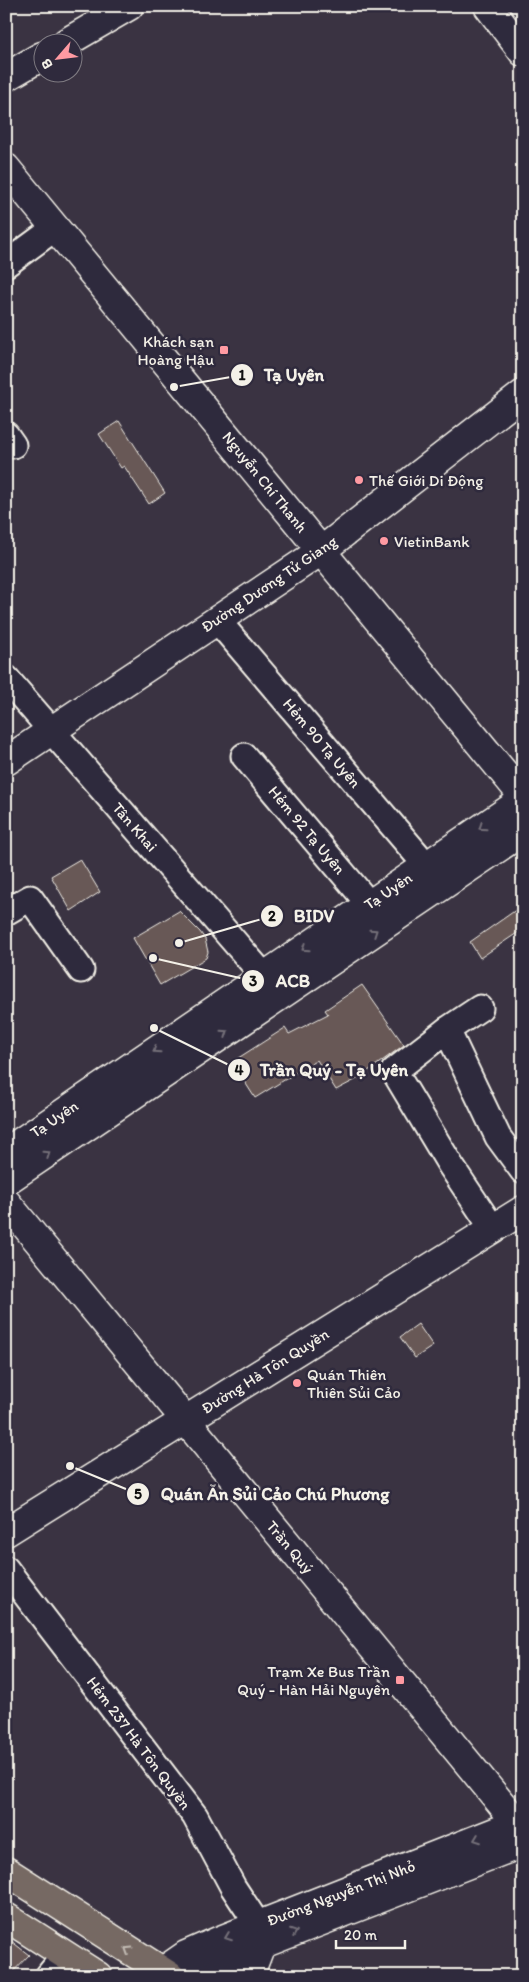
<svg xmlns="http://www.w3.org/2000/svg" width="529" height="1982" font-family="Itim,sans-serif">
	<rect width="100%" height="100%" fill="#3a3342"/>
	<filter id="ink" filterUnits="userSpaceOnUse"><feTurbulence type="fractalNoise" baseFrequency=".02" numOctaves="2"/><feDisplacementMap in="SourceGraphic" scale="10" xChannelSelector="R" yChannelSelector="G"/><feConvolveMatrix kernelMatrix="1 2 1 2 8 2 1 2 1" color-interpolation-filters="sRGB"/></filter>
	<g filter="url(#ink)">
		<g fill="#685856" stroke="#f4f1e8">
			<path d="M119 421 165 493 149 504 124 466 121 468 99 434Z"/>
			<path d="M80 859 100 892 71 911 51 876Z"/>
			<path d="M523 905V929L480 958 470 942Z"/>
			<path d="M179 911 200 932 205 939 208 952 206 958 160 985 133 938Z"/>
			<path d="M362 985 404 1045 357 1079 336 1090 317 1060 255 1098 232 1062 285 1028 289 1034 328 1014 325 1010Z"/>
			<path d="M418 1324 433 1346 415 1358 400 1337Z"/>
			<path d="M6 1937 29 1955 9 1976H6Z"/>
		</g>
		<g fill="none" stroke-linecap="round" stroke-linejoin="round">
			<g stroke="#f4f1e8" stroke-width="29">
				<g id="street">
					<path d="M6 264 55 228"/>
					<path d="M6 435 13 445"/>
					<path d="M217 620 426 865"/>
					<path d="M6 678 264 976"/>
					<path d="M244 756 369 904"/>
					<path d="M6 912 30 898 81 970"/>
					<path d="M480 1008 447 1030 498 1137 523 1171"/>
					<path d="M447 1030 394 1071 451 1166 493 1229"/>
					<path d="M6 1569 195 1816 233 1887 258 1925"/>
					<path d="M48 1976 65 1955"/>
				</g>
			</g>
			<g stroke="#f4f1e8" stroke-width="31">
				<g id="secondary">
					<path d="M488 6 523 52"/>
					<path d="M67 42 129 6"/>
					<path d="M6 77 42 56"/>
					<path d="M6 168 523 796"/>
					<path d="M6 761 321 551 523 394"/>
					<path d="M6 1152 523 800"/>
					<path d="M6 1181 523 831"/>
					<path d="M6 1202 523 1830"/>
					<path d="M6 1532 523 1210"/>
					<path d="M163 1971 186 1955 218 1941 523 1821"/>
					<path d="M203 1976 225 1960 242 1952 523 1843"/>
					<path d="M249 1976 261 1945"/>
				</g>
			</g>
			<g stroke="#f4f1e8" stroke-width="31">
				<g id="primary">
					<path d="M6 1871 170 1976"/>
					<path d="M6 1917 98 1976"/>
				</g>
			</g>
			<use href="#street" stroke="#2f2a3d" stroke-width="25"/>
			<use href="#secondary" stroke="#2f2a3d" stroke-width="28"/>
			<use href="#primary" stroke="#766964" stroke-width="28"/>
		</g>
		<defs><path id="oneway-chevron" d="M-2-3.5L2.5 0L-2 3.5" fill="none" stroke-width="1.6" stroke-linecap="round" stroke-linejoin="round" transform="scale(1.25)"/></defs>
		<g stroke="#747079">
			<use href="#oneway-chevron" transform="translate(482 827) rotate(146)"/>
			<use href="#oneway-chevron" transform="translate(374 932) rotate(-34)"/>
			<use href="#oneway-chevron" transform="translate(305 948) rotate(146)"/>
			<use href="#oneway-chevron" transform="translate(225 1033) rotate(-34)"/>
			<use href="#oneway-chevron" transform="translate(156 1050) rotate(146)"/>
			<use href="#oneway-chevron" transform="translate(47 1154) rotate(-34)"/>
			<use href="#oneway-chevron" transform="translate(477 1839) rotate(159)"/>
			<use href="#oneway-chevron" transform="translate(294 1932) rotate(-21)"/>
			<use href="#oneway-chevron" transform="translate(228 1937) rotate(159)"/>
		</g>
		<use stroke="#c2bbb3" href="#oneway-chevron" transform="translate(128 1950) rotate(-148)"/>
	</g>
	<g fill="#ff9aa2" stroke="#2f2a3d" stroke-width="2">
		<rect x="219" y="345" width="10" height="10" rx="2.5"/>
		<circle cx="359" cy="480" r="5"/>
		<circle cx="384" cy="541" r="5"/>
		<circle cx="297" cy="1383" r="5"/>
		<rect x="395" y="1675" width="10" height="10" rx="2.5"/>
	</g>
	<g text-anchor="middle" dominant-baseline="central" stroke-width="5" stroke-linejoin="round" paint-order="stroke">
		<g font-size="16" fill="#f4f1e8" stroke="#2f2a3d" text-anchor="start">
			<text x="214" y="341" text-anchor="end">Khách sạn<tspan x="214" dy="18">Hoàng Hậu</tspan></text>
			<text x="369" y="480">Thế Giới Di Động</text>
			<text x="394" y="541">VietinBank</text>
			<text x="307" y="1374">Quán Thiên<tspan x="307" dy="18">Thiên Sủi Cảo</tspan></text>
			<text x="390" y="1671" text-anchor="end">Trạm Xe Bus Trần<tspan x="390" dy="18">Quý - Hàn Hải Nguyên</tspan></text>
		</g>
		<g font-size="16" fill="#f4f1e8" stroke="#2f2a3d">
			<text transform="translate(265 482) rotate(51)">Nguyễn Chí Thanh</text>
			<text transform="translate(269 584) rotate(-34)">Đường Dương Tử Giang</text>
			<text transform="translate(322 743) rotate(50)">Hẻm 90 Tạ Uyên</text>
			<text transform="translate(135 827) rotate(49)">Tân Khai</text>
			<text transform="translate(307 830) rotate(50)">Hẻm 92 Tạ Uyên</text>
			<text transform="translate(388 891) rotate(-34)">Tạ Uyên</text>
			<text transform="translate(54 1119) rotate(-34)">Tạ Uyên</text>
			<text transform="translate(265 1371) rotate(-32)">Đường Hà Tôn Quyền</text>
			<text transform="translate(290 1547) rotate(50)">Trần Quý</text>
			<text transform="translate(139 1743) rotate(53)">Hẻm 237 Hà Tôn Quyền</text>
			<text transform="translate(341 1893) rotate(-21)">Đường Nguyễn Thị Nhỏ</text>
		</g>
	</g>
	<path fill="none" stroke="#f4f1e8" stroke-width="2" d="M174 387L242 375M179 943L272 916M153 958L253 981M154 1028L239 1070M70 1466L138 1494"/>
	<g fill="#f4f1e8" stroke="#2f2a3d" stroke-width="2">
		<circle cx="174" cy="387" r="5"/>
		<circle cx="179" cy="943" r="5"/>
		<circle cx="153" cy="958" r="5"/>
		<circle cx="154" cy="1028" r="5"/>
		<circle cx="70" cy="1466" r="5"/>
		<circle cx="242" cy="375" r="12"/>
		<circle cx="272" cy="916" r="12"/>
		<circle cx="253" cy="981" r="12"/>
		<circle cx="239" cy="1070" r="12"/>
		<circle cx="138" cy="1494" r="12"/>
	</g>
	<g font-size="15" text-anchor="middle" font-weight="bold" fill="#111">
		<text x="242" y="380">1</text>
		<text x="272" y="921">2</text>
		<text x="253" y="986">3</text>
		<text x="239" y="1075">4</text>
		<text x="138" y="1499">5</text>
	</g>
	<g font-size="18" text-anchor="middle" font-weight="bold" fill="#f4f1e8" stroke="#2f2a3d" stroke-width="5" stroke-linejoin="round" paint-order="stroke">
		<text x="294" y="381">Tạ Uyên</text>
		<text x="314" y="922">BIDV</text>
		<text x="293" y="987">ACB</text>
		<text x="334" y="1076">Trần Quý - Tạ Uyên</text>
		<text x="275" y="1500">Quán Ăn Sủi Cảo Chú Phương</text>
	</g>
	<rect width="529" height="1982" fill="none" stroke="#2f2a3d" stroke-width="25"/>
	<rect x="12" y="12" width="504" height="1957" fill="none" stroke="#f4f1e8" stroke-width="2" filter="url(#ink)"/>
	<g transform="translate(58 58) rotate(242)"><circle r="24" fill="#2f2a3d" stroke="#7e7a81"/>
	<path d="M0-4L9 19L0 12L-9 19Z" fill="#ff9aa2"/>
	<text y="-8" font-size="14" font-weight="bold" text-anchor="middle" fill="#f4f1e8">B</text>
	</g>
	<path d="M336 1940v8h69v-8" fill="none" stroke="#f4f1e8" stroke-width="2.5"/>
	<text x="344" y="1940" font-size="15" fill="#f4f1e8" stroke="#2f2a3d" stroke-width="4" paint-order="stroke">20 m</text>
</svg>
